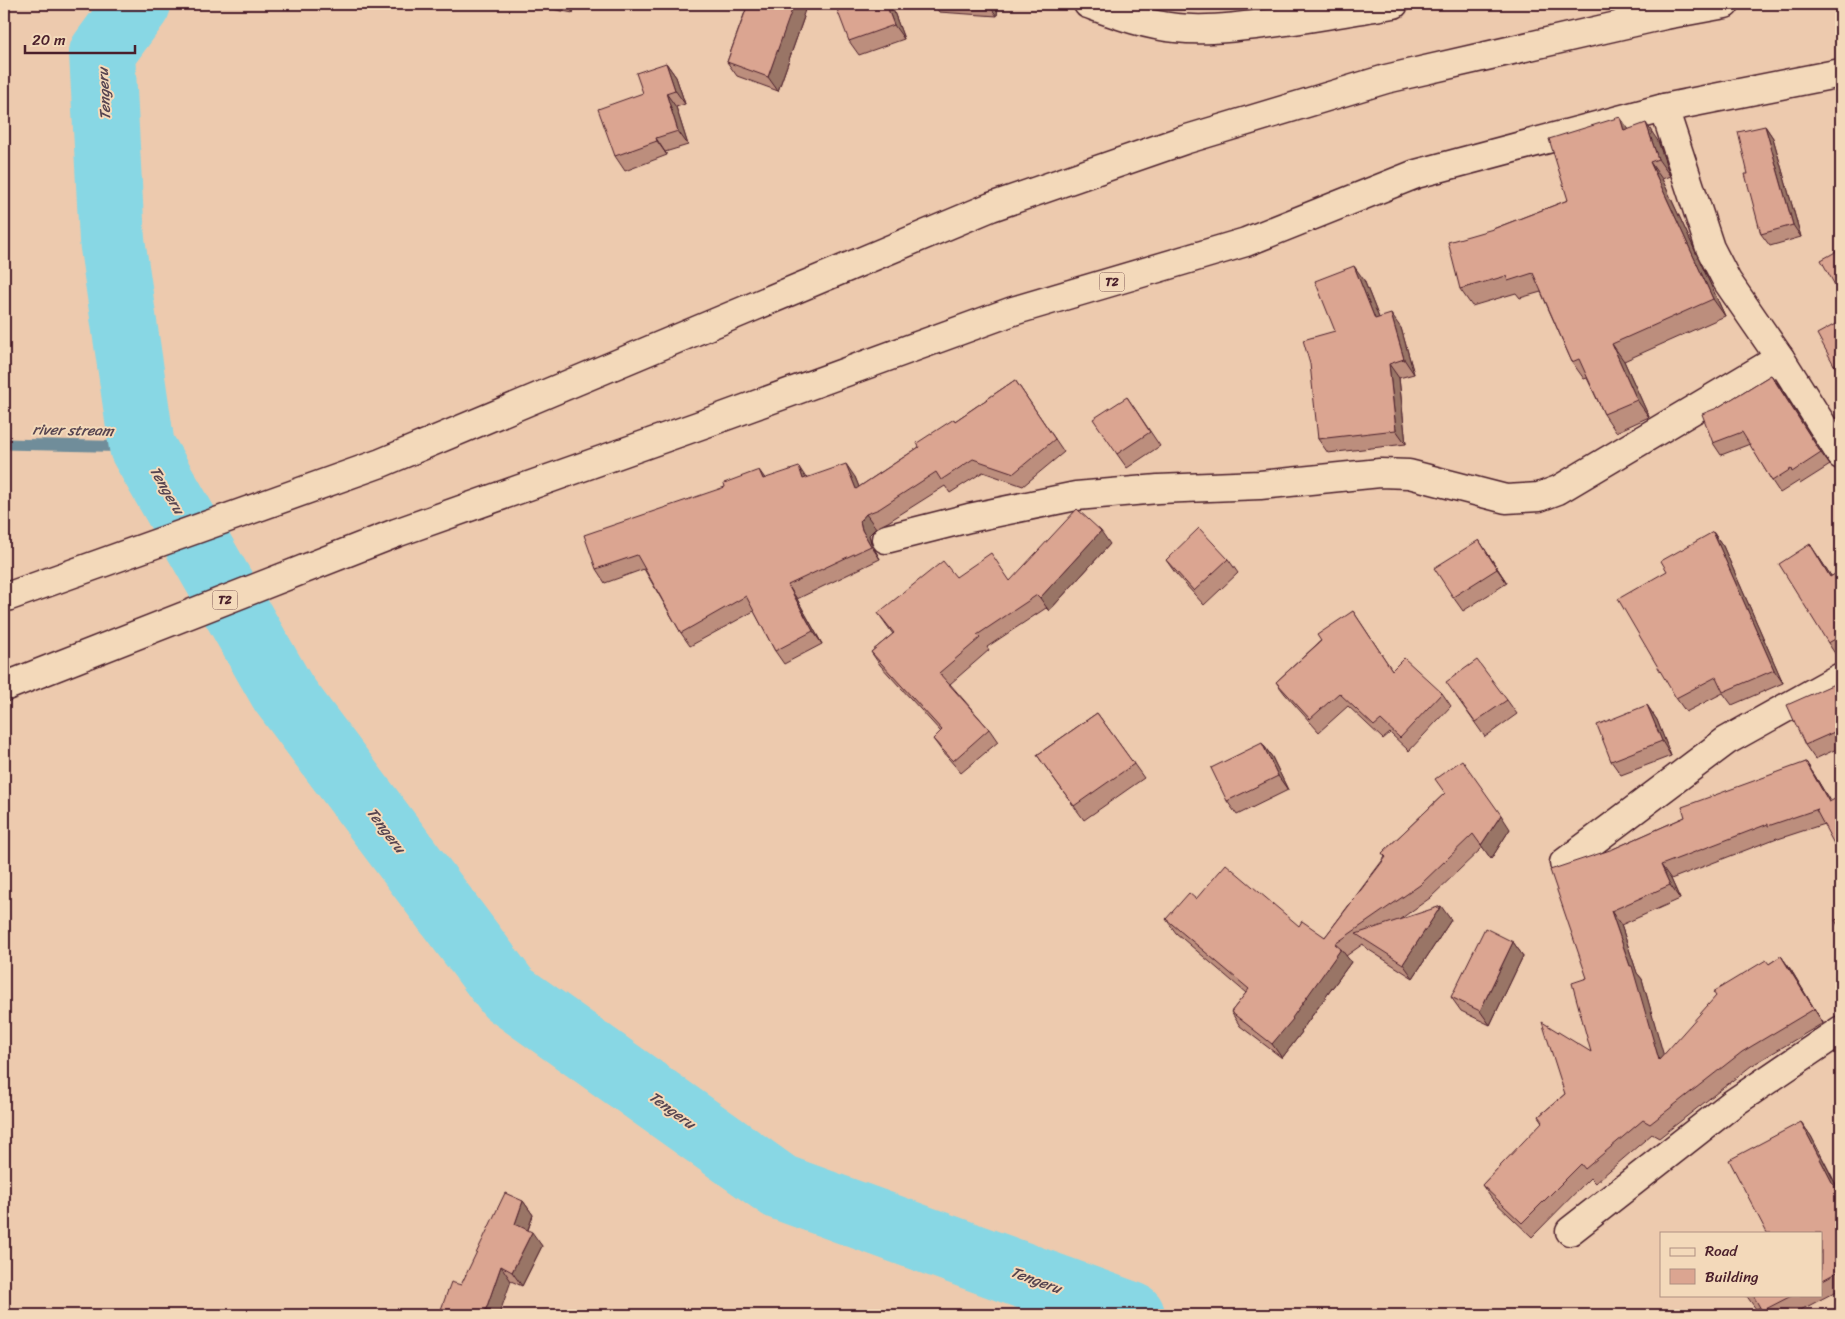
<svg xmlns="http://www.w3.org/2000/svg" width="1845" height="1319" font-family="Sriracha,sans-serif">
	<rect width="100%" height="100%" fill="#edcaae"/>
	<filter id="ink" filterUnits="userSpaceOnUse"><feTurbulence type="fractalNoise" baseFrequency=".02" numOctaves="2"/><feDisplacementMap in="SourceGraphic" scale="10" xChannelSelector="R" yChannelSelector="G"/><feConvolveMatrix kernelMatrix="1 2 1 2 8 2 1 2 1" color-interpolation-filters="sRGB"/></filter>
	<g filter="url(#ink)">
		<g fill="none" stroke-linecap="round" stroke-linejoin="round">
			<path stroke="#6f8d9a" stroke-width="11" d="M4 444 142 447"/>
			<path stroke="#88d7e4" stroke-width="66" d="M138 4 102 53 112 240 142 447 283 693 508 993 780 1187 1132 1315"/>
			<g stroke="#4a1f2b" stroke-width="31">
				<g id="street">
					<path d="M1088 4C1116 14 1145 25 1176 28 1202 31 1229 28 1255 25 1302 20 1348 11 1394 4"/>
					<path d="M1627 4 1665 15"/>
					<path d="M1664 108 1710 248 1727 281 1780 358 1841 455"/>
					<path d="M886 539 969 518 1076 496 1158 489 1260 485 1380 473 1409 474 1506 499 1539 497 1558 490 1780 358"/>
					<path d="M1564 863 1726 741 1841 677"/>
					<path d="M1570 1231 1732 1104 1841 1030"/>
				</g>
			</g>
			<g stroke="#4a1f2b" stroke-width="31">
				<g id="highway">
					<path d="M4 598 381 463 991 207 1184 140 1386 79 1665 15 1725 4"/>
					<path d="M4 687 396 533 709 422 1013 311 1246 242 1416 174 1664 108 1841 73"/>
				</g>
			</g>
			<use href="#street" stroke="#f3d9ba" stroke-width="28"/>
			<use href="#highway" stroke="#f3d9ba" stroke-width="28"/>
		</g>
		<g fill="#bc8e7d" stroke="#4a1f2b">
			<path d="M525 4H575L573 13Z"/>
			<path d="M891 4 904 39 859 55 849 41Z"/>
			<path d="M933 4H998L997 16 939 12Z"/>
			<path d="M744 5 803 16 804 17 778 91 737 76 727 62 746 9Z"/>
			<path d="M666 63 676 77 685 104 676 107 688 145 665 152 667 155 625 171 615 156 643 93Z"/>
			<path d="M1765 126 1773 138 1801 237 1770 246 1761 234 1748 174Z"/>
			<path d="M1628 129 1658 141 1670 176 1662 179 1725 316 1624 361 1649 417 1616 432 1604 414 1587 378 1584 379 1572 362 1541 292 1520 298 1516 293 1472 306 1460 289 1493 229 1568 200Z"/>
			<path d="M1364 280 1379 318 1401 328 1414 374 1399 378 1406 444 1328 453 1318 439 1335 331Z"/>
			<path d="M1841 321V376L1834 365Z"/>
			<path d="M1771 375 1830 465 1800 484 1799 481 1780 493 1772 481 1750 444 1721 455 1713 443 1717 408Z"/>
			<path d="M1015 380 1064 452 1023 486 983 472 950 493 945 486 888 522 876 528 869 535 871 543 880 559 797 599 822 644 784 664 775 651 754 611 690 646 681 633 644 569 605 583 596 569 765 479 855 477 859 487 919 447 955 421Z"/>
			<path d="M1127 397 1160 446 1127 468 1117 454Z"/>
			<path d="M1713 532 1723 546 1783 683 1732 705 1723 693 1686 712 1676 698 1667 571Z"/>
			<path d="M1110 544 1049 611 1046 608 987 647 989 650 950 684 989 729 998 742 961 773 942 751 933 739 941 732 880 665 871 652 893 634 878 613 956 577 1010 581Z"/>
			<path d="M1488 554 1507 583 1463 611 1453 597Z"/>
			<path d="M1818 556 1831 576 1841 573V652L1836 655 1828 643Z"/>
			<path d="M1228 559 1238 573 1204 605 1176 574 1166 560Z"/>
			<path d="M1353 611 1392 670 1442 693 1451 706 1409 751 1390 733 1383 739 1348 706 1319 732 1285 694 1276 682Z"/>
			<path d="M1841 681V747L1815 759 1805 745Z"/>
			<path d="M1456 696 1507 700 1517 714 1485 737Z"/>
			<path d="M1647 705 1657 720 1671 756 1621 775 1611 761Z"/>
			<path d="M1097 713 1144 778 1084 820 1037 755Z"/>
			<path d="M1262 743 1272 757 1288 790 1237 815 1227 801Z"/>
			<path d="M1806 762 1815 776 1830 802 1824 824 1778 839 1777 838 1671 879 1680 899 1621 925 1637 973 1642 979 1663 1055 1769 964 1781 956 1791 970 1823 1023 1751 1066 1659 1138 1652 1134 1595 1183 1590 1178 1532 1237 1492 1199 1482 1185 1543 1122 1539 1116 1565 1094 1591 1052 1587 978 1613 849 1685 817Z"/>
			<path d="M1445 793 1510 829 1491 859 1483 847 1430 898 1399 920H1451L1413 978 1366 948 1363 944 1346 956 1351 962 1301 1031 1302 1032 1282 1058 1240 1026 1231 1012 1246 993 1176 933 1166 919 1196 899 1299 926 1325 937 1385 857 1382 853Z"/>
			<path d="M1513 942 1523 956 1490 1025 1461 1011 1451 997Z"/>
			<path d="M1801 1122 1811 1136 1838 1188 1841 1187V1289L1791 1315H1765L1760 1307 1756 1309 1746 1295H1821V1233Z"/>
			<path d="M523 1201 533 1215 528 1230 542 1246 522 1286 511 1281 461 1285Z"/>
		</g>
		<g fill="#997466" stroke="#4a1f2b">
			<path d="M567 4H575L573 13Z"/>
			<path d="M793 4H807L803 16 804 17 778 91 768 77Z"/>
			<path d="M886 4H891L904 39 894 25Z"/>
			<path d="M988 4H998L997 16Z"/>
			<path d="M666 63 676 77 685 104 675 90Z"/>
			<path d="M666 93 676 107 688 145 678 131Z"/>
			<path d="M1620 117 1632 134 1624 131Z"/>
			<path d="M1646 123 1658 141 1670 176 1658 159Z"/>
			<path d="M1765 126 1773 138 1801 237 1793 225Z"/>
			<path d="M656 138 665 152 667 155 657 141Z"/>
			<path d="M1650 162 1662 179 1725 316 1713 299Z"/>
			<path d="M1354 266 1364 280 1385 333 1375 319Z"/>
			<path d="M1391 314 1401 328 1414 374 1404 359Z"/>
			<path d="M1612 344 1624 361 1649 417 1637 400Z"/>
			<path d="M1389 364 1399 378 1406 444 1396 430Z"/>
			<path d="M1771 375 1780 387 1830 465 1821 453Z"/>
			<path d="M846 464 855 477 865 502 856 489Z"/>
			<path d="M799 467 808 481 803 479Z"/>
			<path d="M759 470 769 484 763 479Z"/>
			<path d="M866 514 876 528 869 535 871 543 880 559 871 546 862 530 860 521Z"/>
			<path d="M1101 531 1110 544 1049 611 1040 598Z"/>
			<path d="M1713 532 1723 546 1783 683 1774 670Z"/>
			<path d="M1479 540 1488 554 1507 583 1497 569Z"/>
			<path d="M1810 544 1818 556 1839 588 1830 577Z"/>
			<path d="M788 585 797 599 822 644 813 631Z"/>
			<path d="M1647 705 1657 720 1671 756 1662 741Z"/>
			<path d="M1262 743 1272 757 1288 790 1278 776Z"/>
			<path d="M1806 762 1815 776 1839 816 1829 802Z"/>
			<path d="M1501 815 1510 829 1491 859 1481 845Z"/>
			<path d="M1661 865 1671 879 1680 899 1670 885Z"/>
			<path d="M1441 906 1451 920 1413 978 1403 964Z"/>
			<path d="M1611 911 1621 925 1637 973 1642 979 1669 1074 1659 1060 1630 966Z"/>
			<path d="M1513 942 1523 956 1490 1025 1480 1011Z"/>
			<path d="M1341 949 1351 962 1301 1031 1302 1032 1282 1058 1272 1044Z"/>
			<path d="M1781 956 1791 970 1823 1023 1814 1009Z"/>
			<path d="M1801 1122 1811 1136 1841 1195 1836 1190Z"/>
			<path d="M523 1201 533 1215 525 1238 515 1224Z"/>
			<path d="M532 1232 542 1246 522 1286 512 1272Z"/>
			<path d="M501 1266 511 1281 499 1315H484Z"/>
		</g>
		<g fill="#dba591" stroke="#4a1f2b">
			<path d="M744 4H793L792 5 794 4 768 77 727 62 747 7 744 5Z"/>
			<path d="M835 4H886L894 25 849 41Z"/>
			<path d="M666 63 675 90 666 93 678 131 656 138 657 141 615 156 598 109 643 93 636 73Z"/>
			<path d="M1620 117 1624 131 1646 123 1658 159 1650 162 1713 299 1612 344 1637 400 1604 414 1579 359 1572 362 1533 273 1508 281 1506 276 1460 289 1448 242 1493 229 1568 200 1549 139Z"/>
			<path d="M1765 126 1793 225 1761 234 1745 174H1748L1738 132Z"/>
			<path d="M1841 249V296L1821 260Z"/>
			<path d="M1354 266 1375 319 1391 314 1404 359 1389 364 1396 430 1318 439 1310 364 1303 340 1335 331 1315 281Z"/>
			<path d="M1841 321V361L1834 365 1817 334Z"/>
			<path d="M1771 375 1821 453 1792 472 1791 469 1772 481 1742 432 1713 443 1702 414 1717 408Z"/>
			<path d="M1015 380 1055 439 1014 473 973 459 941 480 936 472 879 509 866 514 860 521 862 530 871 546 788 585 813 631 775 651 746 596 681 633 637 555 596 569 584 535 725 487 724 483 759 470 763 479 799 467 803 479 846 464 856 489 919 447 917 443 954 419 955 421Z"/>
			<path d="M1127 397 1150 432 1117 454 1093 419Z"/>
			<path d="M1077 509 1101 531 1040 598 1037 595 977 635 980 638 939 673 989 729 953 761 933 739 942 730 871 652 894 633 878 613 943 561 956 577 991 553 1010 581Z"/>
			<path d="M1199 528 1228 559 1194 591 1166 560Z"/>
			<path d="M1713 532 1774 670 1723 692 1716 677 1676 698 1618 599 1667 571 1661 561Z"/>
			<path d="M1479 540 1497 569 1453 597 1434 568Z"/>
			<path d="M1810 544 1830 577 1840 571 1841 574V636L1828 643 1779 564Z"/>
			<path d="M1353 611 1392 670 1404 658 1442 693 1400 738 1381 720 1374 726 1339 693 1310 719 1276 682 1321 641 1317 635Z"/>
			<path d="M1477 660 1507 700 1475 722 1446 682Z"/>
			<path d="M1841 681V729L1805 745 1787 705Z"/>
			<path d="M1647 705 1662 741 1611 761 1597 725Z"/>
			<path d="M1097 713 1134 764 1074 806 1037 755Z"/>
			<path d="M1262 743 1278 776 1227 801 1211 768Z"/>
			<path d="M1462 760 1501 815 1481 845 1473 834 1420 885 1335 944 1341 949 1292 1018 1293 1019 1272 1044 1231 1012 1249 989 1166 919 1189 893 1196 899 1226 864 1299 926 1302 921 1325 937 1386 857 1382 853 1445 793 1435 779Z"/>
			<path d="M1806 762 1829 802 1841 796V857L1816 810 1818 809 1768 826V824L1661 865 1670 885 1611 911 1630 966H1632L1659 1060 1716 996 1713 992 1766 960 1769 964 1781 956 1814 1009 1742 1052 1650 1124 1643 1120 1585 1169 1581 1164 1522 1223 1482 1185 1543 1121 1539 1116 1565 1094 1542 1022 1591 1052 1572 983 1587 978 1550 870 1613 849 1685 817 1682 807Z"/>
			<path d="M1441 906 1403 964 1356 934Z"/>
			<path d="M1841 918V931L1835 920Z"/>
			<path d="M1485 928 1513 942 1480 1011 1451 997Z"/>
			<path d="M1801 1122 1836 1190 1841 1187V1270L1821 1281V1233H1767L1729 1160Z"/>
			<path d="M505 1193 523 1201 515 1224 532 1232 512 1272 501 1266 484 1315H439L451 1282 461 1285Z"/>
			<path d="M1753 1295H1793L1762 1311Z"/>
			<path d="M1841 1309V1315H1821Z"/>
		</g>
	</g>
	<g text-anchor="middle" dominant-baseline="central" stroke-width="4" stroke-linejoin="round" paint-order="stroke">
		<g fill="#f3d9ba" stroke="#7d5756" stroke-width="1">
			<rect x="1099.5" y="272.5" width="25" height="19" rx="4"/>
			<rect x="212.5" y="590.5" width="25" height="19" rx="4"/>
		</g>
		<g font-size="12" font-weight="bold" fill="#4a1f2b">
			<text x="1112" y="282">T2</text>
			<text x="225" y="600">T2</text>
		</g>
		<g font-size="15" font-style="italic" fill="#564450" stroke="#f3d9ba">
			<text transform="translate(104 94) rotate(-93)">Tengeru</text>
			<text transform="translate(73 430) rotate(1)">river stream</text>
			<text transform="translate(167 490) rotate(60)">Tengeru</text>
			<text transform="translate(386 830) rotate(53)">Tengeru</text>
			<text transform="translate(672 1110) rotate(36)">Tengeru</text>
			<text transform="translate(1036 1280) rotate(20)">Tengeru</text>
		</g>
	</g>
	<rect width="1845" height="1319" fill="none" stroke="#f3d9ba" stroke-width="20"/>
	<rect x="10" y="10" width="1825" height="1299" fill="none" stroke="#4a1f2b" stroke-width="2" filter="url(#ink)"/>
	<rect x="1660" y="1232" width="162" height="65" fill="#f3d9ba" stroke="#af8f81"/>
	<rect x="1670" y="1248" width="25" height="8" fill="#f3d9ba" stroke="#af8f81"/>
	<text x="1705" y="1256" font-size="15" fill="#4a1f2b">Road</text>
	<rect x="1670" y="1269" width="25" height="15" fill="#dba591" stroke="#af8f81"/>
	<text x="1705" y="1282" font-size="15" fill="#4a1f2b">Building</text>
	<path d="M25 45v8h110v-8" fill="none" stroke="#4a1f2b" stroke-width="2.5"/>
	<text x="32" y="45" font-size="15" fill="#4a1f2b" stroke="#f3d9ba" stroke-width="4" paint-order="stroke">20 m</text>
</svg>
